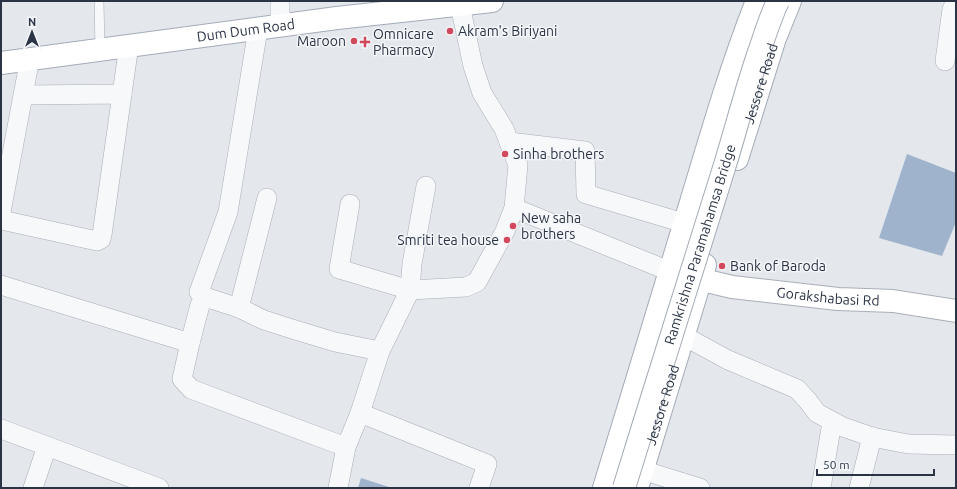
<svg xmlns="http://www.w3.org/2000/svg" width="957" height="489" font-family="Ubuntu,sans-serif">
	<rect width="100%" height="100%" fill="#e4e7ec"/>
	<g fill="#9fb4cc">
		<path d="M907 154 956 173V222L942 256 879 238Z"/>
		<path d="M361 478 392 488H358Z"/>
	</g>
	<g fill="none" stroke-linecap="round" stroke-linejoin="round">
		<g stroke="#a9aeb7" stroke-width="10">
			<path id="lane" d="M99 1 100 50"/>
		</g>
		<g stroke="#a9aeb7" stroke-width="20">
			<g id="street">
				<path d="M280 1V25"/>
				<path d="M945 61 952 9H956"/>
				<path d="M122 94 129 45"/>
				<path d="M509 142 585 151 586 194 684 223"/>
				<path d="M350 204 339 269 410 290 466 287 477 282 505 231 514 208 518 165 504 129 482 93 473 66 460 5"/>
				<path d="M514 208 669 271"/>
				<path d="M1 212 30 58"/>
				<path d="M1 216 2 218 6 221 97 241 101 239 102 235 122 94 24 95"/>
				<path d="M1 285 190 343 182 379 191 389 346 447"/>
				<path d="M199 292 228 212 258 29"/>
				<path d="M239 308 267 198"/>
				<path d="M684 336 728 360 797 389 808 401 817 413 843 427 872 437 908 444 956 445"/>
				<path d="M190 343 200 305 205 297 239 308 264 320 292 329 335 342 380 351"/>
				<path d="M360 413 487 464 479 488"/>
				<path d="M1 429 159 488"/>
				<path d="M642 470 700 488"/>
				<path d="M33 488 47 446"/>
				<path d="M338 488 346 447 360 413 380 351 410 290 412 264 426 186"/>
				<path d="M821 488 832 422"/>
				<path d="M859 488 872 437"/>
			</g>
		</g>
		<g stroke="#a9aeb7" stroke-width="24">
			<g id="secondary">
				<path id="s1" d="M682 275 732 287 838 299 893 301 956 311"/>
			</g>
		</g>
		<g stroke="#a3abb8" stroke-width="24">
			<g id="primary">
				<path id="s2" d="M1 63 337 18 492 1"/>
				<path id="s3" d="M737 159 775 38 790 1"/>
				<path d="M604 488C636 385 666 281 698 179 716 119 734 59 757 1"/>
				<path id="s4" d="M637 488 705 265"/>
			</g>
		</g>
		<use href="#lane" stroke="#f7f8fa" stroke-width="9"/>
		<use href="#street" stroke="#f7f8fa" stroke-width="19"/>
		<use href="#secondary" stroke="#fff" stroke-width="22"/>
		<use href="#primary" stroke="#fff" stroke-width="22"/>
		<g stroke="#a3abb8" stroke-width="24" stroke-linecap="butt">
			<g id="primary-bridge">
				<path id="s5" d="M624 488C657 381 691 274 724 168 736 129 746 90 759 52 765 35 770 18 778 1"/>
			</g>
		</g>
		<use href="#primary-bridge" stroke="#fff" stroke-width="22"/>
	</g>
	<g fill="#d1495b" stroke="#f4f6f9" stroke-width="1.5">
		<circle cx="450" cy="31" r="4"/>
		<circle cx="354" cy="41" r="4"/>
		<path d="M363 36h4v4h4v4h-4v4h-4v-4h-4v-4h4z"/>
		<circle cx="505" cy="154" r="4"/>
		<circle cx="513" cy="226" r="4"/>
		<circle cx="507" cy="240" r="4"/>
		<circle cx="722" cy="266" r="4"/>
	</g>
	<g text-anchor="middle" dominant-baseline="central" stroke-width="3" stroke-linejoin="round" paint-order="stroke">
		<g font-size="14" fill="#2b3445" stroke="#f4f6f9">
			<text stroke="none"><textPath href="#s2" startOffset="247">Dum Dum Road</textPath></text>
			<text stroke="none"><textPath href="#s3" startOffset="79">Jessore Road</textPath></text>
			<text stroke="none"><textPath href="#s5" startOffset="255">Ramkrishna Paramahamsa Bridge</textPath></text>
			<text stroke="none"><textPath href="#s1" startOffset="148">Gorakshabasi Rd</textPath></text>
			<text stroke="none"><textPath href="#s4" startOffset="87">Jessore Road</textPath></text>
		</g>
		<g font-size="14" fill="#2b3445" stroke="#f4f6f9" text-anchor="start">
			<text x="458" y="31">Akram's Biriyani</text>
			<text x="373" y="34">Omnicare<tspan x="373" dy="16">Pharmacy</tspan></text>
			<text x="346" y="41" text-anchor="end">Maroon</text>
			<text x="513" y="154">Sinha brothers</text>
			<text x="521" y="218">New saha<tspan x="521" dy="16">brothers</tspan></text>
			<text x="499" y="240" text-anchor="end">Smriti tea house</text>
			<text x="730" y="266">Bank of Baroda</text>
		</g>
	</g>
	<rect width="957" height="489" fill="none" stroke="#2b3445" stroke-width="4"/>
	<g transform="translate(32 32)" stroke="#f4f6f9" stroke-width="3" paint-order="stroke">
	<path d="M0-3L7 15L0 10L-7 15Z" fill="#2b3445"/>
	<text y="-6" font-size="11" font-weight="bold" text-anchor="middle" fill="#2b3445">N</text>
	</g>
	<path d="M817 469v6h117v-6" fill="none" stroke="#2b3445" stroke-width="2"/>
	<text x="823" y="469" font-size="12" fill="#2b3445" stroke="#f4f6f9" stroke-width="3" paint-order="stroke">50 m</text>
</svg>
